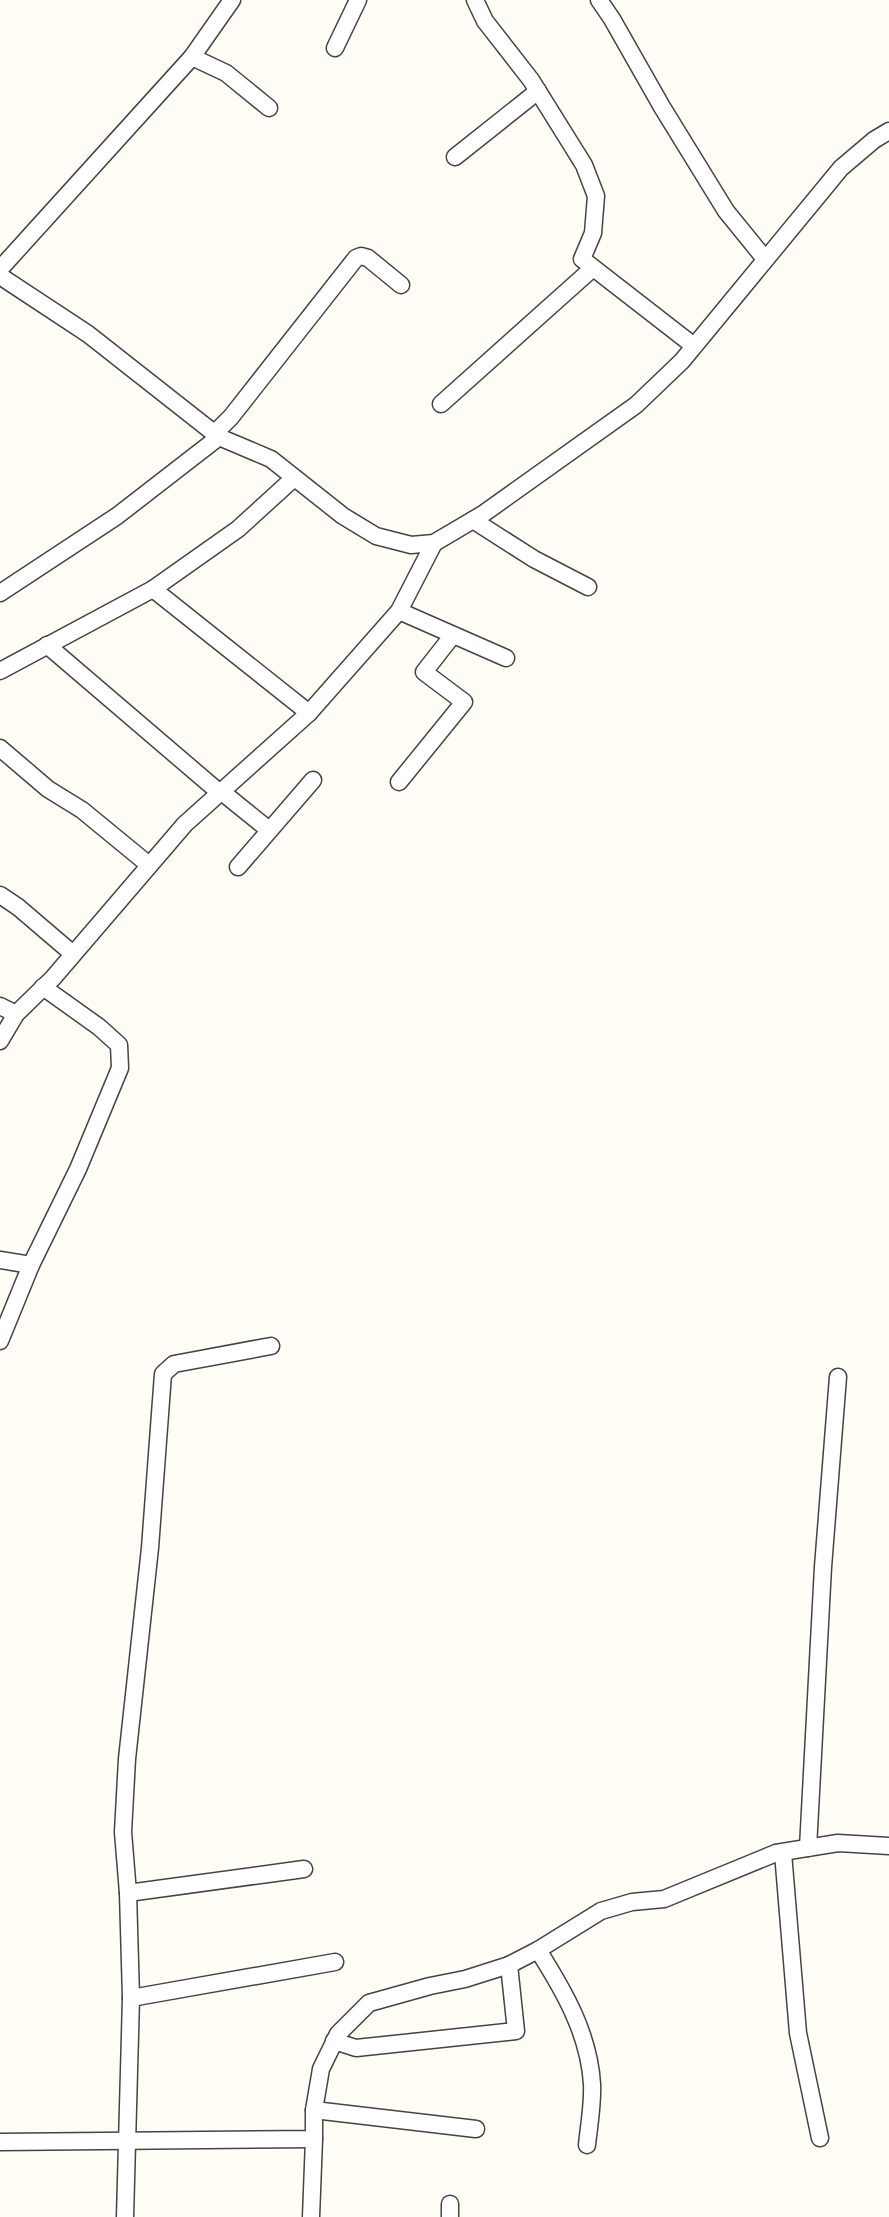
<svg xmlns="http://www.w3.org/2000/svg" width="889" height="2217" font-family="Bitter,serif">
	<rect width="100%" height="100%" fill="#fffdf5"/>
	<g fill="none" stroke-linecap="round" stroke-linejoin="round">
		<g stroke="#444" stroke-width="19">
			<g id="minor">
				<path d="M475 0 485 21 531 80 584 165 596 196 593 233 582 259 694 346"/>
				<path d="M599 0 612 19 662 107 726 211 765 259"/>
				<path d="M335 48 358 0"/>
				<path d="M192 57 226 73 269 108"/>
				<path d="M455 157 538 91"/>
				<path d="M0 269 192 57 232 0"/>
				<path d="M0 276 88 334 219 437 271 459 343 516 376 536 411 545 434 543 483 514 636 405 682 361 841 168 874 140 889 131"/>
				<path d="M441 404 593 268"/>
				<path d="M215 433 231 417 356 258 361 256 368 258 401 285"/>
				<path d="M473 520 534 559 588 587"/>
				<path d="M153 589 309 713"/>
				<path d="M0 593 117 516 219 437"/>
				<path d="M399 611 506 658"/>
				<path d="M47 645 220 793"/>
				<path d="M0 671 153 589 238 529 294 478"/>
				<path d="M0 748 48 789 82 810 149 865"/>
				<path d="M399 782 464 702 424 672 453 635"/>
				<path d="M222 792 269 830"/>
				<path d="M238 867 313 780"/>
				<path d="M0 895 18 907 73 954"/>
				<path d="M0 1006 16 1014"/>
				<path d="M0 1041 16 1014 53 978 185 824 309 713 399 611 434 543"/>
				<path d="M0 1260 31 1265"/>
				<path d="M0 1341 31 1265 78 1169 120 1068 119 1045 99 1027 43 987"/>
				<path d="M808 1848 823 1567 838 1377"/>
				<path d="M783 1853 798 2033 820 2138"/>
				<path d="M128 1893 304 1869"/>
				<path d="M538 1950C564 1991 589 2034 592 2084 593 2104 589 2125 587 2145"/>
				<path d="M131 1998 335 1962"/>
				<path d="M334 2041 356 2048 516 2031 509 1965"/>
				<path d="M314 2110 476 2129"/>
				<path d="M0 2142 314 2139V2110L321 2069 338 2034 369 2003 430 1986 465 1979 509 1965 538 1950 601 1911 632 1902 664 1899 776 1853 838 1843 889 1846"/>
				<path d="M125 2217 131 1998 128 1893 123 1832 127 1759 150 1548 163 1374 174 1364 271 1346"/>
				<path d="M311 2217 314 2139"/>
				<path d="M450 2217V2204"/>
			</g>
		</g>
		<use href="#minor" stroke="#fff" stroke-width="16"/>
	</g>
</svg>
